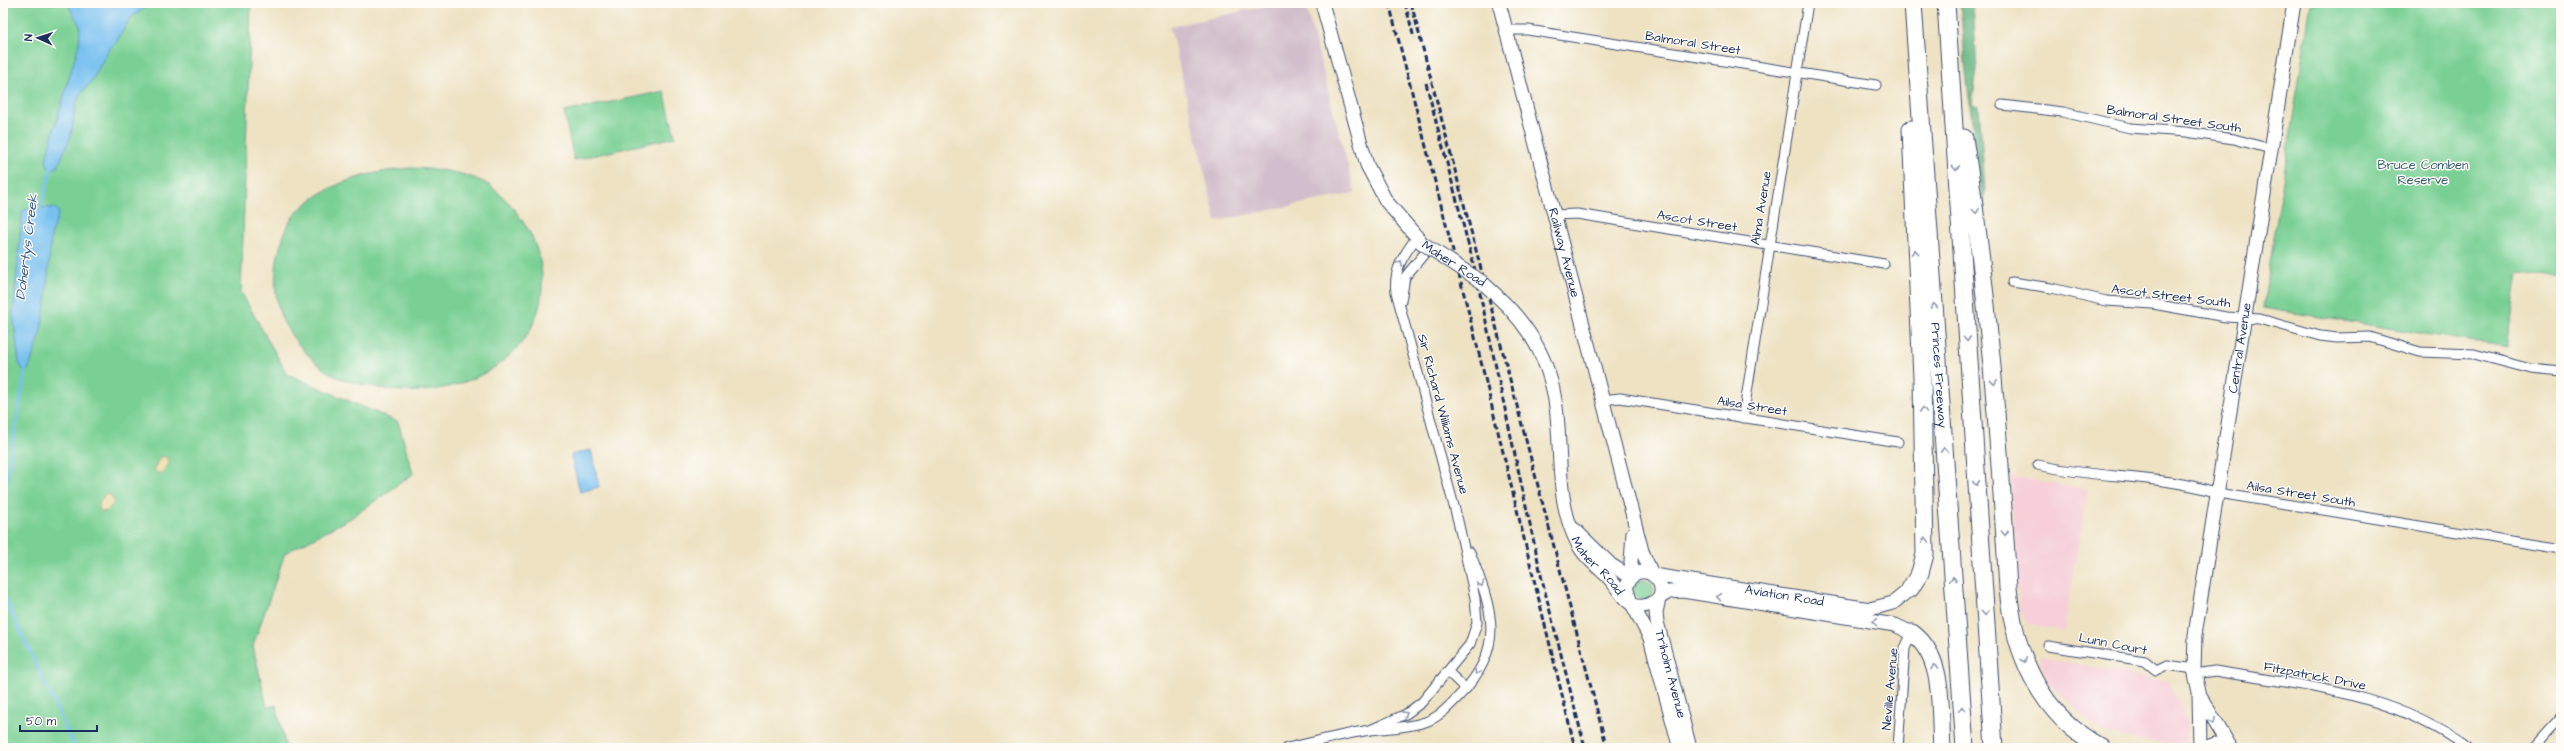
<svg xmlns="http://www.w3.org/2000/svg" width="2564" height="751" font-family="'Architects Daughter',sans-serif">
	<rect width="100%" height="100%" fill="#fdfcf7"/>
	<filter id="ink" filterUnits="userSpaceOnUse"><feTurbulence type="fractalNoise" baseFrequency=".025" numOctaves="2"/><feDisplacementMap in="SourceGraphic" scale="8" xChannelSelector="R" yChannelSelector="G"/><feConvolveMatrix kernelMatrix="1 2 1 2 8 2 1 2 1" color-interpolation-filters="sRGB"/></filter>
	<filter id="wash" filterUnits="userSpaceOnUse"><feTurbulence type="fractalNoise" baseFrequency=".012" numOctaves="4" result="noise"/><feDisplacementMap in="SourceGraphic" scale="16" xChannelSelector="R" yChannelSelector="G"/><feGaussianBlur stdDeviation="0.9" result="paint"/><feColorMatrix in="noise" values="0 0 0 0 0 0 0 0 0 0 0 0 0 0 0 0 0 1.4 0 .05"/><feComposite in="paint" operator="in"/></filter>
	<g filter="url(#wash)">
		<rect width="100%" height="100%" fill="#eee2c3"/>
		<g fill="#f6cfd9">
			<path d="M2011 477 2088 489 2064 631 2028 625 2019 606Z"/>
			<path d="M2039 657 2167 681 2189 723 2186 745 2135 740 2101 732 2047 682Z"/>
		</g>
		<path fill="#d1bdcb" d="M1279 3H1305L1355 193 1216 221 1170 27Z"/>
		<g fill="#7ad094" stroke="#4a8079">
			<path d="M3 3H251L241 292 287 374 398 422 413 474 351 518 285 553 253 646 267 707 276 705 286 748H3Z"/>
			<path d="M2311 3H2561V280L2518 273 2507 347 2263 308Z"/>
			<path d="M664 91 675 137 574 160 564 112Z"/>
			<path d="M410 168C437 169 466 171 490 186 507 198 523 219 532 237 541 256 544 277 541 298 531 364 456 398 394 390 382 389 347 382 337 377 316 367 293 341 283 321 274 303 274 274 278 255 282 240 287 221 299 210 332 180 368 173 410 168Z"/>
			<circle cx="1643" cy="590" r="10"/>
		</g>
		<path fill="#63b27e" stroke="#3f706e" d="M1960 3H1973L1977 70 1972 104 1979 106 1985 191 1983 210 1966 74Z"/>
		<g fill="#eeda9e" stroke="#84847e">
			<path d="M163 456 167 458 169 464 161 473H157L154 469 160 457Z"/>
			<path d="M110 494 114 502 107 511 102 512 99 508V502L105 495Z"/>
		</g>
		<g fill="#77c0f0" stroke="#4978a7">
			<path d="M67 3H152L130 18 117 41 108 51 91 82 81 93 76 103 71 136 57 168H49L46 161 48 150 79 44 80 26Z"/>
			<path d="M35 207 55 208 59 212 51 236 46 301 39 340 28 370H23L19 363 13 315 22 214 24 210Z"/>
			<path d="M591 450 599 487 580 492 571 455Z"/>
		</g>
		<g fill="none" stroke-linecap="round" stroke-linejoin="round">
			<g stroke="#77c0f0" stroke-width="3">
				<path d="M40 211 52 166"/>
				<path d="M3 500 26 366"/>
				<path d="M3 594 75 748"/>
			</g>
		</g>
	</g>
	<g filter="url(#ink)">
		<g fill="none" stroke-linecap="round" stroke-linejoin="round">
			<g stroke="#3b4a6d" stroke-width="11">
				<g id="street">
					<path d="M1506 30H1528L1876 85"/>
					<path d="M2002 105 2063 112 2130 128 2186 132 2234 139 2271 149"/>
					<path d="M1553 215 1577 214 1884 264"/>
					<path d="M2012 282 2051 288 2106 301 2153 304 2226 317 2260 319 2320 336 2337 338 2370 337 2420 352 2474 354 2531 369 2561 372"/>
					<path d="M1401 301 1405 277 1429 248"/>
					<path d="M1602 400 1620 398 1898 442"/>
					<path d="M1743 418 1808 3"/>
					<path d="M2038 465C2097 479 2160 474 2218 493L2561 549"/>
					<path d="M2048 646 2145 661 2156 670 2167 665 2194 669"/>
					<path d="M1448 672 1466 689"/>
					<path d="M2195 674 2215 671C2303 686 2393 692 2467 748"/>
					<path d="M1370 730 1406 714 1422 702 1470 644 1477 623 1475 598 1458 521 1396 292C1393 270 1404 254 1417 237"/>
					<path d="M1287 748C1315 742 1343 734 1370 730 1388 728 1407 728 1425 722 1439 718 1450 705 1460 695 1508 645 1491 608 1470 552"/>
					<path d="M1898 748 1905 648 1912 633"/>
					<path d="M2533 748 2561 717"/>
				</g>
			</g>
			<g stroke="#3b4a6d" stroke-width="15">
				<g id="secondary">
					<path d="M1322 3 1367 165 1386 201 1422 243"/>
					<path id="s1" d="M1499 3 1642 551 1652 574"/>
					<path id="s2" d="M1496 295C1519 316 1538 341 1548 372 1568 429 1549 492 1579 546 1587 561 1604 570 1614 584 1627 603 1636 615 1659 599 1667 582 1649 565 1633 575L1626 587 1631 603"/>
					<path d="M1574 529 1611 565 1631 577"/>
					<path d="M1633 533 1631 562 1633 575"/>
					<path id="s3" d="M1653 575 1870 609 1893 603 1910 589"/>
					<path d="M1659 598 1669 592 1683 591 1895 625 1912 633"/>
					<path id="s4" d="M1659 599 1656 612 1657 622 1690 748"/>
					<path d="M1632 604 1650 638 1678 741"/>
					<path d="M2200 696 2231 748"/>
					<path id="s5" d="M2200 748 2199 692 2194 669 2195 635 2294 3"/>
					<path d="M2204 748 2215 744 2229 748"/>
				</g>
			</g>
			<g stroke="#3b4a6d" stroke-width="19">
				<g id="highway">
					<path id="s6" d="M1913 3 1965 748"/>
					<path d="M1946 3 1994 748"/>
					<path d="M1964 138C1988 287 1999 437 2008 588 2014 654 2041 716 2102 748"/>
					<path d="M1910 589 1920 573 1925 554 1922 378 1911 129"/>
					<path d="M1912 633C1946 658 1939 710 1942 748"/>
				</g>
			</g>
			<use href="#street" stroke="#fff" stroke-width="9"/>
			<use href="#secondary" stroke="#fff" stroke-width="13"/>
			<use href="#highway" stroke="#fff" stroke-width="17"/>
			<g stroke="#1b2f5e" stroke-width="3" stroke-dasharray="6 3" stroke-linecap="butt">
				<path d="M1389 3 1474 333 1575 748"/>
				<path d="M1405 3 1414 38"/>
				<path d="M1411 3 1607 748"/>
				<path d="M1426 83 1474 266 1543 584 1585 748"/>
			</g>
			<g stroke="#3b4a6d" stroke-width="15" stroke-linecap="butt">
				<g id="secondary-bridge">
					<path id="s7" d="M1422 243 1482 282 1496 295"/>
				</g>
			</g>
			<use href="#secondary-bridge" stroke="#fff" stroke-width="13"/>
		</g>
		<defs><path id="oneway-chevron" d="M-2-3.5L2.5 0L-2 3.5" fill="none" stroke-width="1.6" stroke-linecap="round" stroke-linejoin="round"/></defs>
		<g stroke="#8d97ae">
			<use href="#oneway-chevron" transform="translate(1956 168) rotate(87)"/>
			<use href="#oneway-chevron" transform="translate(1976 211) rotate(82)"/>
			<use href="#oneway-chevron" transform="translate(1915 252) rotate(-93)"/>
			<use href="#oneway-chevron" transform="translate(1400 263) rotate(-65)"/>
			<use href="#oneway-chevron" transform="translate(1934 306) rotate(-94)"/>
			<use href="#oneway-chevron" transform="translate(1967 339) rotate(86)"/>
			<use href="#oneway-chevron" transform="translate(1994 382) rotate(84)"/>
			<use href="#oneway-chevron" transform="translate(1923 410) rotate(-91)"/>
			<use href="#oneway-chevron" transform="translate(1944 450) rotate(-94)"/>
			<use href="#oneway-chevron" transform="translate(1976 483) rotate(86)"/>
			<use href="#oneway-chevron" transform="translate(2005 533) rotate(87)"/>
			<use href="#oneway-chevron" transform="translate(1925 540) rotate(-91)"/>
			<use href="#oneway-chevron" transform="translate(1953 579) rotate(-94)"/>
			<use href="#oneway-chevron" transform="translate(1481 584) rotate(69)"/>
			<use href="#oneway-chevron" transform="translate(1719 597) rotate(-172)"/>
			<use href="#oneway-chevron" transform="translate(1985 613) rotate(86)"/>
			<use href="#oneway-chevron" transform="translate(1875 622) rotate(-173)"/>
			<use href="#oneway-chevron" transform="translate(2024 660) rotate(68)"/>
			<use href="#oneway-chevron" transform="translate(1934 667) rotate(-103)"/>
			<use href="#oneway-chevron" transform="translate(1477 672) rotate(118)"/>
			<use href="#oneway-chevron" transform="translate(1962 709) rotate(-94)"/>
			<use href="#oneway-chevron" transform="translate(1405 714) rotate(-30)"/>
			<use href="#oneway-chevron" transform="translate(2213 721) rotate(62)"/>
		</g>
	</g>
	<g text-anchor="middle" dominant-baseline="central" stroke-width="3" stroke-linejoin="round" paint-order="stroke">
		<g font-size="13" fill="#1b2f5e" stroke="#fdfcf7">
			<text transform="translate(1693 43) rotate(9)">Balmoral Street</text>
			<text transform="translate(2174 119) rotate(8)">Balmoral Street South</text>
			<text transform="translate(1761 208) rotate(-81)">Alma Avenue</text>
			<text transform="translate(1697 221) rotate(9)">Ascot Street</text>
			<text stroke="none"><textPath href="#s1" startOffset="258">Railway Avenue</textPath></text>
			<text stroke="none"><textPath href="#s7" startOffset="38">Maher Road</textPath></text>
			<text transform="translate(2171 296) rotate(7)">Ascot Street South</text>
			<text stroke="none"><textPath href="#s5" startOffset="404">Central Avenue</textPath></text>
			<text stroke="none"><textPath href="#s6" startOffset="373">Princes Freeway</textPath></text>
			<text transform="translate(1752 406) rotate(9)">Ailsa Street</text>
			<text transform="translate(1443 414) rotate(75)">Sir Richard Williams Avenue</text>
			<text transform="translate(2301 494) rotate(9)">Ailsa Street South</text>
			<text stroke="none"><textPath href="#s2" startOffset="299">Maher Road</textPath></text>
			<text stroke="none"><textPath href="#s3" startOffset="133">Aviation Road</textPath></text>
			<text transform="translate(2113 644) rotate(11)">Lunn Court</text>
			<text stroke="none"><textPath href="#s4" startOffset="77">Triholm Avenue</textPath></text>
			<text transform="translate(2315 676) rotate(11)">Fitzpatrick Drive</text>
			<text transform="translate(1890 689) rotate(-85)">Neville Avenue</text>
		</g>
		<g font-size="13" fill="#385f6e" stroke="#fdfcf7">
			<text x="2423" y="165">Bruce Comben<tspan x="2423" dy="15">Reserve</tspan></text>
		</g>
		<g font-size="14" font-style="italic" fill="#375a8a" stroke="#fdfcf7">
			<text transform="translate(27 247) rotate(-83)">Dohertys Creek</text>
		</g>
	</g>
	<rect width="2564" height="751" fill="none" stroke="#fdfcf7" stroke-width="16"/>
	<g transform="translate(38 38) rotate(273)" stroke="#fdfcf7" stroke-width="3" paint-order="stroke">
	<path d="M0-3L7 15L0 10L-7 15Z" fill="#1b2f5e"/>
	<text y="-6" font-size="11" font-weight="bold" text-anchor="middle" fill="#1b2f5e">N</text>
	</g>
	<path d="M20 725v6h77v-6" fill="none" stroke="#1b2f5e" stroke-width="2"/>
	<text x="26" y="725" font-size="12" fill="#1b2f5e" stroke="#fdfcf7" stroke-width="3" paint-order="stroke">50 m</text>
</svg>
